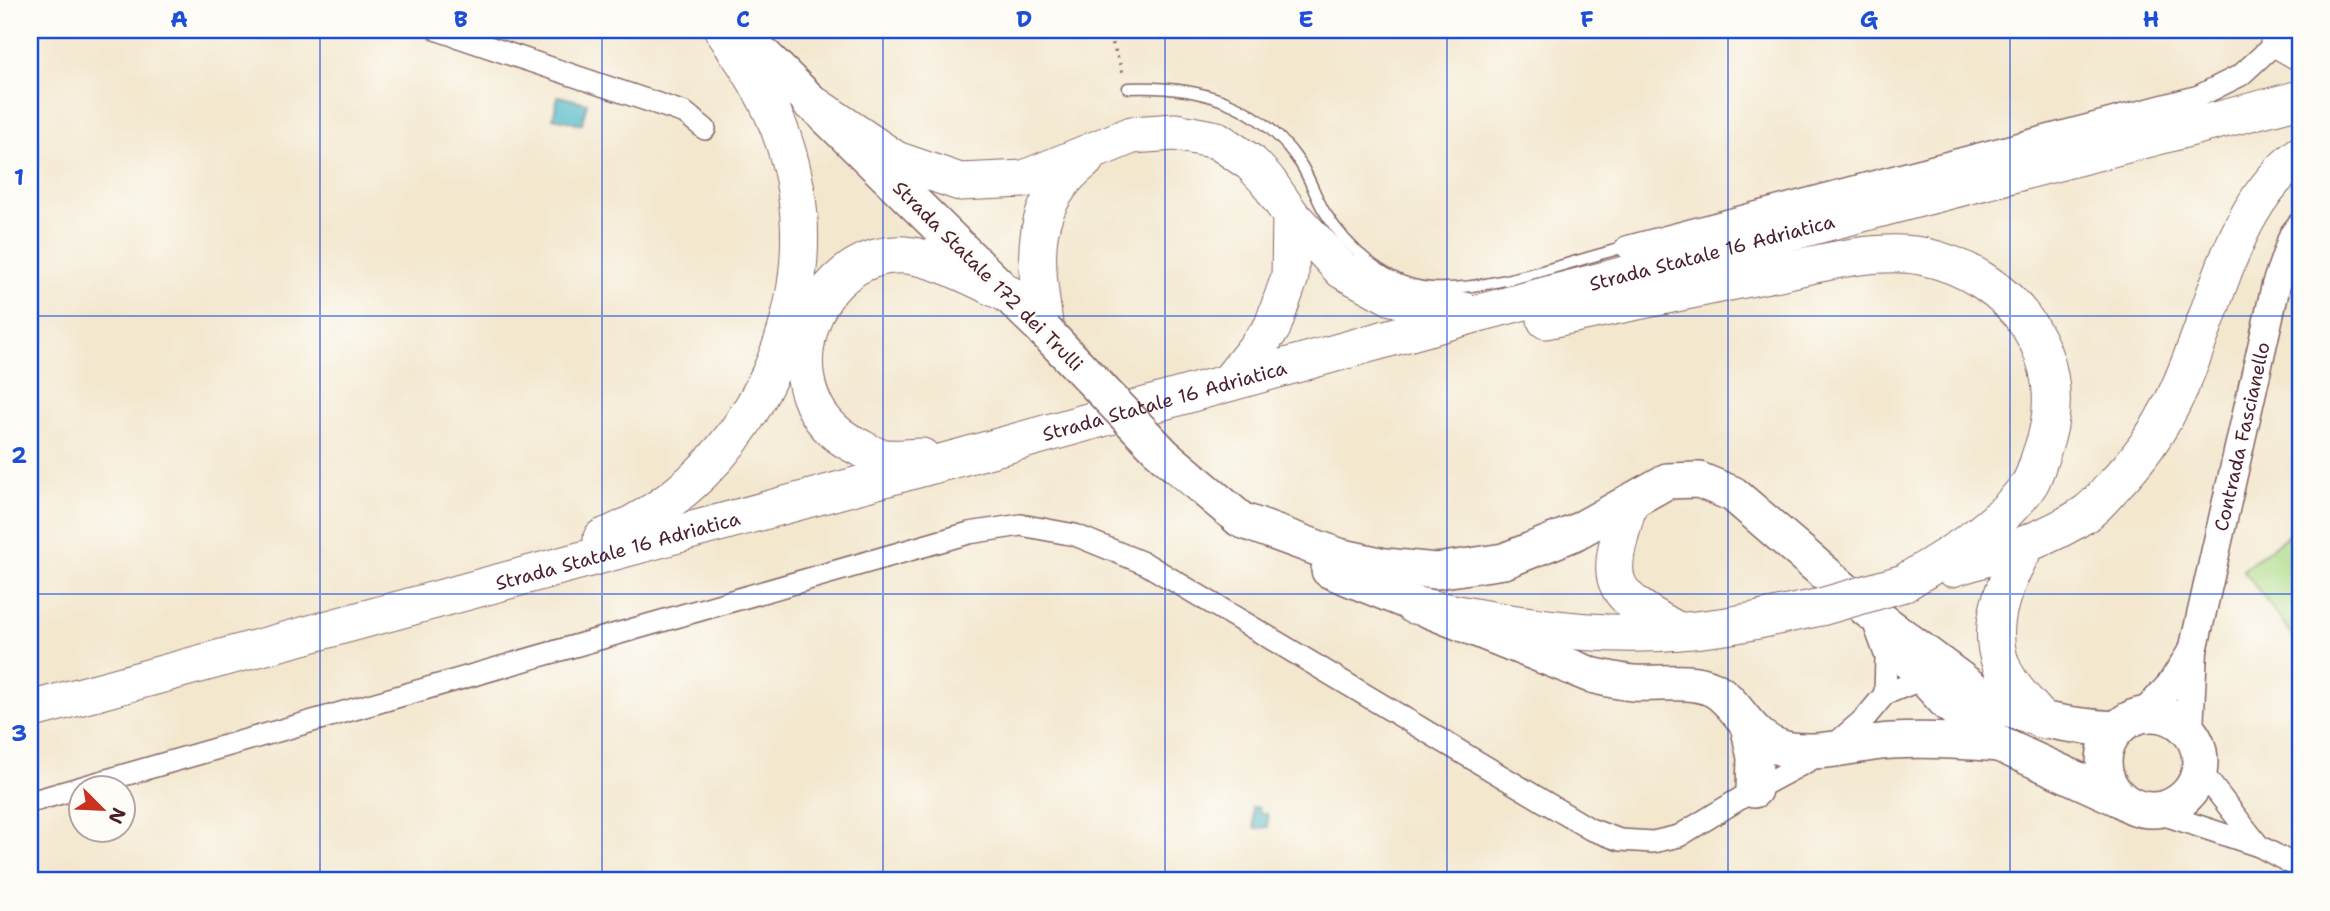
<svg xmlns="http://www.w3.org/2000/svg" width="2330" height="911" font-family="'Shantell Sans',sans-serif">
	<rect width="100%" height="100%" fill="#fdfcf7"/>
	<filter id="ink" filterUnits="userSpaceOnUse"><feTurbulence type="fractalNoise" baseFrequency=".0143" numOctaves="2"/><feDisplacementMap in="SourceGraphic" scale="14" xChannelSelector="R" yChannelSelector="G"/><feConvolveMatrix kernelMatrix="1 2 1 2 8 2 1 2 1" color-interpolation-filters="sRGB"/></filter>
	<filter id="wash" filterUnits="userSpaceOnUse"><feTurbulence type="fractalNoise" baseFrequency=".00686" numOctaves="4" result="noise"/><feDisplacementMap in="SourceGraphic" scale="28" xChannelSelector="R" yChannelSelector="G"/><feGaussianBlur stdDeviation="1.57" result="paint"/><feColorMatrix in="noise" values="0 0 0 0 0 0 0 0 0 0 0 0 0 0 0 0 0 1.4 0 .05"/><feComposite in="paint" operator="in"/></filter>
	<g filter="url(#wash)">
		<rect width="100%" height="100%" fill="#f3e7ce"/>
		<path fill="#acdb88" stroke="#7b7d5a" stroke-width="2" d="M2300 526V645L2243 570Z"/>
		<g fill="#47b4c2" stroke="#486a76" stroke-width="2">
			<path d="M558 96 587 103 582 124 553 118Z"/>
			<path d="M1252 807H1259L1260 813H1267L1268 827 1255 829Z"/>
		</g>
	</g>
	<g filter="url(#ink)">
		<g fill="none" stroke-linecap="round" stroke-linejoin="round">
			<g stroke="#856564" stroke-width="13">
				<path id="service" d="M1128 88C1198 85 1259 102 1300 163 1310 178 1315 196 1324 211 1347 248 1387 286 1433 288 1491 291 1568 262 1626 247"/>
			</g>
			<g stroke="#856564" stroke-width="24">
				<g id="minor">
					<path d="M438 30 685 113 705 129"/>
					<path d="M1626 247 2199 96 2241 75 2279 40"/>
					<path d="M1871 616 1886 657 1885 694"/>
					<path d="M2200 770 2259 846"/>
					<path d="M30 802 969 533 1021 525 1075 535 1146 564 1590 829 1620 840 1653 842 1679 836 1754 790 1827 751 1865 718 1885 694 1933 675"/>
					<path d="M2153 811 2259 846 2300 868"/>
				</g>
			</g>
			<g stroke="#856564" stroke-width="31">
				<g id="tertiary">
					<path d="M2144 714 2170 686 2191 653"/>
					<path id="s1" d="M2189 730 2193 651 2276 285 2293 236 2300 227"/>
				</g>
			</g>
			<g stroke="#856564" stroke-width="38">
				<g id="primary">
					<path d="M738 30 1045 331"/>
					<path d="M1241 520 1339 556 1385 566 1436 571 1504 561 1574 533 1667 481 1699 480 1733 494 1869 611 1988 700C2029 720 2070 726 2116 729"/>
					<path d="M1329 570 1591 675C1605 678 1619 682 1633 683 1659 685 1689 678 1713 689 1740 703 1748 741 1786 749 1822 756 1856 743 1892 741 1928 739 1963 741 1999 744"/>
					<path d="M1906 658 1947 703 1999 744 2122 800"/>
					<circle cx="2152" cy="762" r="48"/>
					<path d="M1749 729 1755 758 1754 790"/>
				</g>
			</g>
			<g stroke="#856564" stroke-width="39">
				<g id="trunk">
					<path d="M2279 40 2300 52"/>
					<path d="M810 102 896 160 960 182 1024 179 1132 135 1175 132 1217 140 1251 163 1267 180 1291 215 1342 270 1392 297 1428 307 1464 311"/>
					<path d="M1546 320C1619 305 1691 290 1764 275 1810 266 1875 247 1921 256 2013 274 2076 359 2042 451 2038 462 2035 477 2028 486 1996 530 1950 554 1904 583"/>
					<path d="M1045 331C1036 263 1024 208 1085 160"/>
					<path d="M1229 382 1272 328 1290 277 1291 215"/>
					<path d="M922 457C909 457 892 460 879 457 872 455 863 449 855 445 763 400 807 250 905 255 937 257 981 282 1010 295"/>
					<path d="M1629 503C1606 582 1603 590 1678 631"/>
					<path d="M602 538C753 479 836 296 784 142 771 101 747 65 723 30"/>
					<path d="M2026 545C2002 587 1980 637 2010 682 2019 696 2032 708 2042 720"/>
					<path d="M1952 568C1998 554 2045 541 2085 514 2096 507 2106 494 2115 484 2175 422 2190 362 2219 283 2237 234 2258 187 2300 155"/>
					<path d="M1413 605C1533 630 1636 646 1759 620"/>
					<path id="s2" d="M30 710 962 457 1479 313 2300 99"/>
				</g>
			</g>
			<path stroke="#856564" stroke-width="3.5" stroke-dasharray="2 5" stroke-linecap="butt" d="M1108 30 1124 76"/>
			<use href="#service" stroke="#fff" stroke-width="10"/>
			<use href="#minor" stroke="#fff" stroke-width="21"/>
			<use href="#tertiary" stroke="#fff" stroke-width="28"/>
			<use href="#primary" stroke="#fff" stroke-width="35"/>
			<use href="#trunk" stroke="#fff" stroke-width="37"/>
			<g stroke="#856564" stroke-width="38" stroke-linecap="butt">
				<path id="primary-bridge" d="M1045 331 1164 455 1241 520"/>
			</g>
			<g stroke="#856564" stroke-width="39" stroke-linecap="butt">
				<path id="trunk-bridge" d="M1759 620 1821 607 1904 583"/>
			</g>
			<use href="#primary-bridge" stroke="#fff" stroke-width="35"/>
			<use href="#trunk-bridge" stroke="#fff" stroke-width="37"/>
		</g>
	</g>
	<path fill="none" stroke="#1d4ed8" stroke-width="2" stroke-opacity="0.55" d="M320 30V881M602 30V881M883 30V881M1165 30V881M1447 30V881M1728 30V881M2010 30V881M30 316H2300M30 594H2300"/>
	<g text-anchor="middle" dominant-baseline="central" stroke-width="5" stroke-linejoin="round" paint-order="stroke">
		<g font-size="19" fill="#4a1f2b" stroke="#fdfcf7">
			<text stroke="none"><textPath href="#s2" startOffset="1743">Strada Statale 16 Adriatica</textPath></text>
			<text transform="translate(988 276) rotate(45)">Strada Statale 172 dei Trulli</text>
			<text stroke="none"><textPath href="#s2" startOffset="1176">Strada Statale 16 Adriatica</textPath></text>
			<text stroke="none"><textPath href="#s1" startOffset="299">Contrada Fascianello</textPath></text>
			<text stroke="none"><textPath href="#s2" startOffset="609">Strada Statale 16 Adriatica</textPath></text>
		</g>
	</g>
	<rect width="2330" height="911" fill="none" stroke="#fdfcf7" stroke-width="77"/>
	<g transform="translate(102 809) rotate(114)"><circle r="33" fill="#fdfcf7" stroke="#b5a4a5" stroke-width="2"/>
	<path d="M0-5L12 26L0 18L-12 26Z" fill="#c8321e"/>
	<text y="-10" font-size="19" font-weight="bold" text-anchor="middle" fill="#4a1f2b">N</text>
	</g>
	<rect x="38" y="38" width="2254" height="834" fill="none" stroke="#1d4ed8" stroke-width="2.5"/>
	<g font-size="23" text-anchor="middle" font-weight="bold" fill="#1d4ed8">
		<text x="179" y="27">A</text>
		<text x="461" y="27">B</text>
		<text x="743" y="27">C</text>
		<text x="1024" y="27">D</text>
		<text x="1306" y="27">E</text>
		<text x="1587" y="27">F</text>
		<text x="1869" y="27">G</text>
		<text x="2151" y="27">H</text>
		<text x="19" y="185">1</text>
		<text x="19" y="463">2</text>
		<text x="19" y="741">3</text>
	</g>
</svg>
